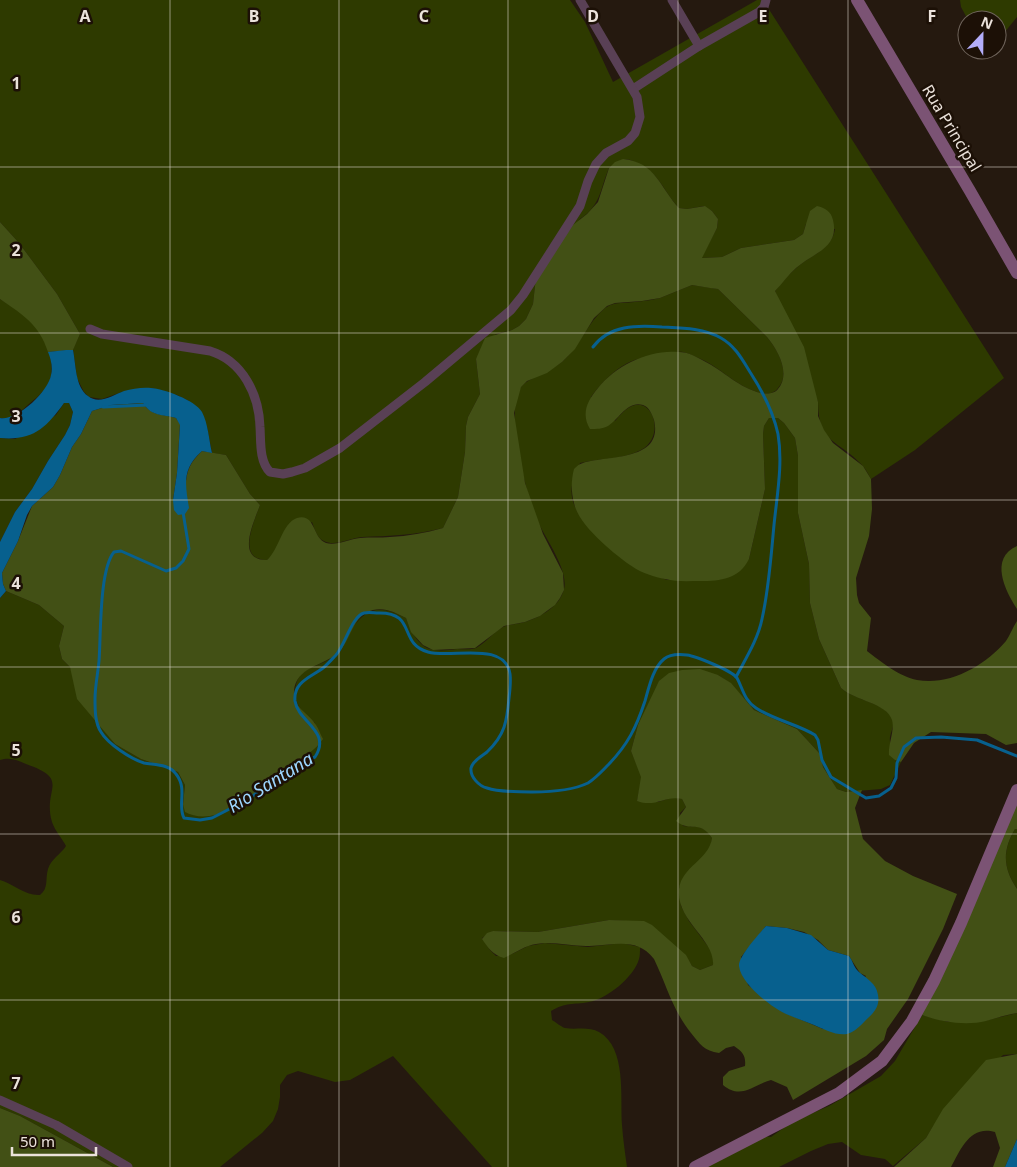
<svg xmlns="http://www.w3.org/2000/svg" width="1017" height="1167" font-family="'Noto Sans',sans-serif">
	<rect width="100%" height="100%" fill="#25190f"/>
	<g fill="#2e3a00">
		<path d="M0 0H570L585 22 613 82 757 0H763L1004 378 915 450 871 479C868 474 866 469 862 465 839 440 818 444 818 402L775 291C781 284 787 276 794 270 808 256 832 250 835 229L806 224 803 234 794 240 741 248 722 257 701 258 717 228 718 219 712 211 704 206 687 209 679 208C663 191 660 173 637 163 633 161 627 158 622 160 618 161 613 165 609 168 600 189 601 205 580 219L536 277 533 304 526 319 519 326 512 330 496 334 476 359 480 394 468 417 466 426 465 452 458 497 443 528C416 535 390 536 362 537 350 538 335 547 324 541 317 538 315 530 312 522L277 547 273 555 267 560C236 560 254 522 260 505L250 494 226 455 212 453 207 427 189 401 177 395 152 388 122 392 102 399 89 397 84 392 77 378 73 349 80 334 57 294 19 243 0 222Z"/>
		<path d="M960 0H1017V17L1004 33 997 39V20H968L961 7Z"/>
		<path d="M692 285 718 289 767 337C778 350 791 374 778 388 774 394 767 394 761 393 739 388 724 371 705 361 698 358 691 354 683 352 677 351 668 354 661 355 653 356 645 357 638 359 619 364 602 382 591 397L615 421C620 415 625 409 632 406 653 397 666 436 641 450 622 460 600 458 580 463 578 470 573 478 572 485 566 517 611 548 632 566L667 580H714L749 559 765 489 763 434 764 426 769 418H778L784 423 795 438 798 456V513L809 564 810 603 819 639 841 688C855 701 889 703 893 721 894 727 891 731 890 737 889 744 893 753 895 760L901 762 890 785 881 789 846 792 837 789 823 767 821 755 797 729 754 710 730 683 718 675 638 725 631 751 642 777 637 801 658 802 674 797 682 799 686 807 680 813 683 826C697 827 704 825 712 838L711 847 679 888 681 906 689 921 710 949 714 957 713 965 700 970 692 966 685 955 672 945 625 921 609 920 538 932 493 931 482 938 490 950 496 956 512 954 528 946 545 943 588 947 622 943 640 947C640 951 640 956 639 959 634 977 607 999 589 1002 573 1005 566 1002 551 1011L552 1020C556 1022 561 1027 565 1028 576 1030 589 1026 599 1032 627 1048 620 1097 622 1125 623 1139 625 1153 627 1167H492L393 1056 350 1080 335 1082 298 1071 287 1075 280 1085V1097L278 1109 273 1121 262 1133 220 1167H113L20 1116 0 1108V880C14 884 25 896 40 895 49 888 45 879 48 869 51 859 61 854 66 846 62 838 55 831 52 822 42 788 72 780 26 764 17 760 10 757 0 760V598L6 591 39 605 64 626 59 646 62 659 70 667 74 678 97 721 115 744 141 759 178 772 185 785 183 804 230 810 267 787 294 764 315 723C304 714 290 701 296 685 297 679 301 673 307 670 317 664 332 661 340 651 345 645 347 637 351 630 367 606 381 605 406 618 411 631 419 649 435 650 442 651 450 650 457 649 463 649 471 650 476 648 486 643 493 632 503 627 510 624 518 624 525 622 541 617 560 606 564 589 569 570 545 538 537 520 526 492 504 413 521 387 528 378 552 371 563 361 580 346 587 323 605 308 611 304 616 303 623 303 635 302 648 301 660 298 671 294 681 289 692 285Z"/>
		<path d="M0 299C9 305 21 311 29 319 42 332 55 356 51 376 49 387 39 396 30 403 21 411 13 420 0 418Z"/>
		<path d="M64 403H69L73 412 70 425 65 435 48 461 32 489 15 512 0 542V438L15 439 56 415Z"/>
		<path d="M1015 829H1017V889C1003 868 1002 851 1015 829Z"/>
		<path d="M1017 1013V1054L1003 1055 934 1125 926 1138 893 1166 885 1159 861 1155 842 1142 828 1144 811 1151 779 1167H701L761 1136 771 1137 792 1122 829 1106 881 1076 895 1061 922 1015 948 1022 984 1021Z"/>
	</g>
	<g fill="#425015" fill-rule="evenodd">
		<path d="M623 159C656 162 660 188 679 208L687 209 705 206 712 211 718 219 717 228 702 258 722 257 741 248 794 240 803 234 810 211 817 206C825 208 831 211 833 220 840 248 813 253 796 268 788 275 782 284 775 291L804 347 818 402V416L824 430 833 443 863 466 871 479 872 509 869 536 856 578 857 595 859 603 871 618 867 651C880 661 900 677 917 680 949 686 985 666 1006 641 1010 635 1013 627 1017 621V743L1006 745 986 734 931 732 914 743 901 762 895 760 889 755C888 744 895 730 892 720 887 703 855 701 841 688L819 639 810 603 809 564 798 513V456L795 438 784 423 778 418H769L764 426 763 434 765 489 749 559C739 579 721 581 700 581 689 581 676 582 665 579 655 577 642 573 633 567 615 555 578 525 574 503 571 492 571 480 574 469 577 466 579 464 583 463 606 455 664 462 654 420 652 414 649 407 643 405 628 400 619 419 608 426 602 429 597 429 590 429 581 414 587 401 598 388 616 365 650 349 679 352 688 352 697 357 704 361 724 371 739 388 761 393 767 394 774 394 778 389 791 374 778 350 767 337L718 289 710 288 692 285 660 298 642 301 615 303 607 306 594 318 575 349 562 362 547 373 527 381 521 387 514 413 525 483 543 534 563 573 564 590 560 598 555 605 540 616 525 622 504 626 475 648 433 650 423 645 411 632 406 618C396 613 385 607 373 610 352 615 351 641 338 653 323 666 296 667 294 691 293 708 310 714 316 725 319 729 320 734 323 739 315 751 305 755 294 764 268 784 220 831 185 812L183 804 185 785 178 772 141 759 115 744 77 699 70 667 62 659 59 646 64 626 39 605 6 591 3 584 2 573 18 541 32 506 53 487 60 475 72 447 81 434 92 411 111 405 143 403C151 416 163 414 176 418L180 424 177 473 173 500 186 490C185 473 190 462 202 451L226 455 250 494 260 505C254 522 235 560 267 560 279 550 282 523 297 518 316 513 312 538 326 543 336 546 349 539 360 538 370 537 380 538 390 537 408 536 425 533 443 528L458 497 465 452 466 426 468 417 480 394 476 359 485 338 512 330 519 326 526 319 533 304 536 277 573 225 587 214 598 202 609 168 615 162Z"/>
		<path d="M0 222 19 243 57 294 80 334 73 350 48 352C39 324 23 315 0 299Z"/>
		<path d="M1017 546V609C1005 591 989 558 1017 546Z"/>
		<path d="M700 669 718 675 731 683 754 710 797 729 821 755 823 767 837 789 846 792 862 790 855 808 863 839 885 861 913 876 957 894 943 929 908 999 887 1029 884 1040 866 1056 793 1100 787 1087 771 1080C753 1085 741 1100 723 1085V1077L729 1071 745 1066C746 1056 743 1052 734 1046L726 1048 719 1053C704 1051 700 1044 691 1033 672 1009 667 986 654 959 635 935 611 947 586 946 569 946 553 941 536 944 524 946 515 953 504 958 493 955 488 948 482 939L487 933 493 931 538 932 609 920 644 921 652 925 686 955 692 966 700 970 713 965C715 939 676 921 679 889 682 866 709 860 712 838 699 819 691 833 676 821L686 807 682 799C665 795 656 808 637 801L641 777 631 751 638 725 659 681 669 673 682 670ZM766 926 787 928 804 932 818 940 828 950 849 956 860 973 866 976 823 1029 783 1012 748 985 741 957Z"/>
		<path d="M1017 784V829H1015C1002 851 1003 868 1017 889V1013C1006 1015 996 1018 986 1021 966 1026 941 1022 922 1015Z"/>
		<path d="M1017 1054V1139L1005 1167H993L1000 1148 995 1132C970 1125 961 1149 951 1167H894L926 1138 943 1109 986 1060Z"/>
		<path d="M0 1108 20 1116 113 1167H0Z"/>
	</g>
	<g fill="#07608e">
		<path d="M66 350H73C76 364 75 387 88 396 99 405 113 395 124 391 132 389 142 387 151 388 164 389 195 400 202 412 208 423 209 440 212 453L202 451C182 469 185 483 189 508L185 514 178 515 174 510 173 500 177 473 180 425 176 418C162 414 152 417 143 403L111 405 92 411 81 434 72 447 60 475 53 487 32 506 27 515 18 541 2 573 3 584 6 591 0 598V542L15 512 32 489 48 461 65 435 70 425 73 412 69 403H64C46 428 33 441 0 438V418C17 421 48 392 51 375 53 368 51 359 48 352Z"/>
		<path d="M766 926 787 928 811 935 828 950 849 956C853 961 854 968 859 972 867 979 876 983 878 995 880 1005 875 1012 868 1018 862 1024 855 1032 847 1034 836 1036 824 1029 814 1025 805 1021 795 1018 786 1014 771 1007 741 984 739 966 738 957 759 934 766 926Z"/>
		<path d="M1017 1139V1167H1005Z"/>
	</g>
	<g fill="none" stroke-linecap="round" stroke-linejoin="round">
		<g stroke="#07608e" stroke-width="3">
			<path d="M593 347C609 325 637 325 662 327 681 328 703 328 721 338 735 346 742 359 750 372 763 392 773 411 778 434 783 464 777 495 774 525 771 556 769 588 762 619 758 639 746 658 736 677"/>
			<path d="M103 407 147 405"/>
			<path d="M183 512 189 549 183 561 176 568 166 571 121 551 114 552C99 570 101 636 99 661 98 673 95 686 95 699 95 710 95 723 101 732 108 744 131 759 144 763 155 765 169 764 176 774 188 789 177 805 184 818L200 820 212 818 249 799 286 769 315 757C332 731 298 722 295 701 293 682 311 677 323 668 328 664 332 659 336 655 345 645 352 616 364 613 369 612 374 613 378 613 417 612 398 644 428 652 450 659 505 640 510 674 511 682 510 690 509 698 507 721 505 735 487 752 482 756 473 760 471 768 470 777 479 786 487 788 501 793 519 791 533 792 551 792 571 791 588 783 596 778 602 771 609 764 628 744 636 728 645 701 649 687 653 668 664 659 670 654 679 654 687 655 695 656 733 671 737 678 743 689 744 700 756 708 774 720 797 724 815 735L818 740 822 760 831 777 866 798 879 796 891 788 896 778 897 763 904 747 916 738 941 737 977 740 1017 756"/>
		</g>
		<g stroke="#594055" stroke-width="9">
			<path d="M672 0 699 46"/>
			<path d="M633 89 699 46 759 12 764 7 766 0"/>
			<path d="M90 329 102 334 210 351C243 361 259 395 260 427 261 441 259 461 270 472L283 474 292 472 305 468 340 448 425 382 511 310 523 295 580 206 588 181 596 164 606 153 628 141 635 133 640 117 637 97 580 0"/>
			<path d="M0 1100 56 1125 128 1167"/>
		</g>
		<g stroke="#7b5374" stroke-width="12">
			<path d="M857 0 970 191 1017 273"/>
			<path d="M695 1167 839 1093 882 1061 912 1021 934 981 961 923 1017 790"/>
		</g>
	</g>
	<path fill="none" stroke="#ebe2db" stroke-width="1" stroke-opacity="0.55" d="M170 0V1167M339 0V1167M508 0V1167M678 0V1167M848 0V1167M0 167H1017M0 333H1017M0 500H1017M0 667H1017M0 834H1017M0 1000H1017"/>
	<g text-anchor="middle" dominant-baseline="central" stroke-width="5" stroke-linejoin="round" paint-order="stroke">
		<g font-size="16" fill="#ebe2db" stroke="#1c1006">
			<text transform="translate(952 128) rotate(59)">Rua Principal</text>
		</g>
		<g font-size="18" font-style="italic" fill="#9dd5fe" stroke="#1c1006">
			<text transform="translate(270 782) rotate(-32)">Rio Santana</text>
		</g>
	</g>
	<g font-size="16" text-anchor="middle" font-weight="bold" fill="#ebe2db" stroke="#1c1006" stroke-width="5" stroke-linejoin="round" paint-order="stroke">
		<text x="85" y="22">A</text>
		<text x="254" y="22">B</text>
		<text x="424" y="22">C</text>
		<text x="593" y="22">D</text>
		<text x="763" y="22">E</text>
		<text x="932" y="22">F</text>
		<text x="16" y="89">1</text>
		<text x="16" y="256">2</text>
		<text x="16" y="422">3</text>
		<text x="16" y="589">4</text>
		<text x="16" y="756">5</text>
		<text x="16" y="923">6</text>
		<text x="16" y="1089">7</text>
	</g>
	<g transform="translate(982 35) rotate(22)"><circle r="24" fill="#1c1006" stroke="#6f645b"/>
	<path d="M0-4L9 19L0 12L-9 19Z" fill="#b3adf9"/>
	<text y="-8" font-size="14" font-weight="bold" text-anchor="middle" fill="#ebe2db">N</text>
	</g>
	<path d="M12 1147v8h84v-8" fill="none" stroke="#ebe2db" stroke-width="2.5"/>
	<text x="20" y="1147" font-size="15" fill="#ebe2db" stroke="#1c1006" stroke-width="4" paint-order="stroke">50 m</text>
</svg>
